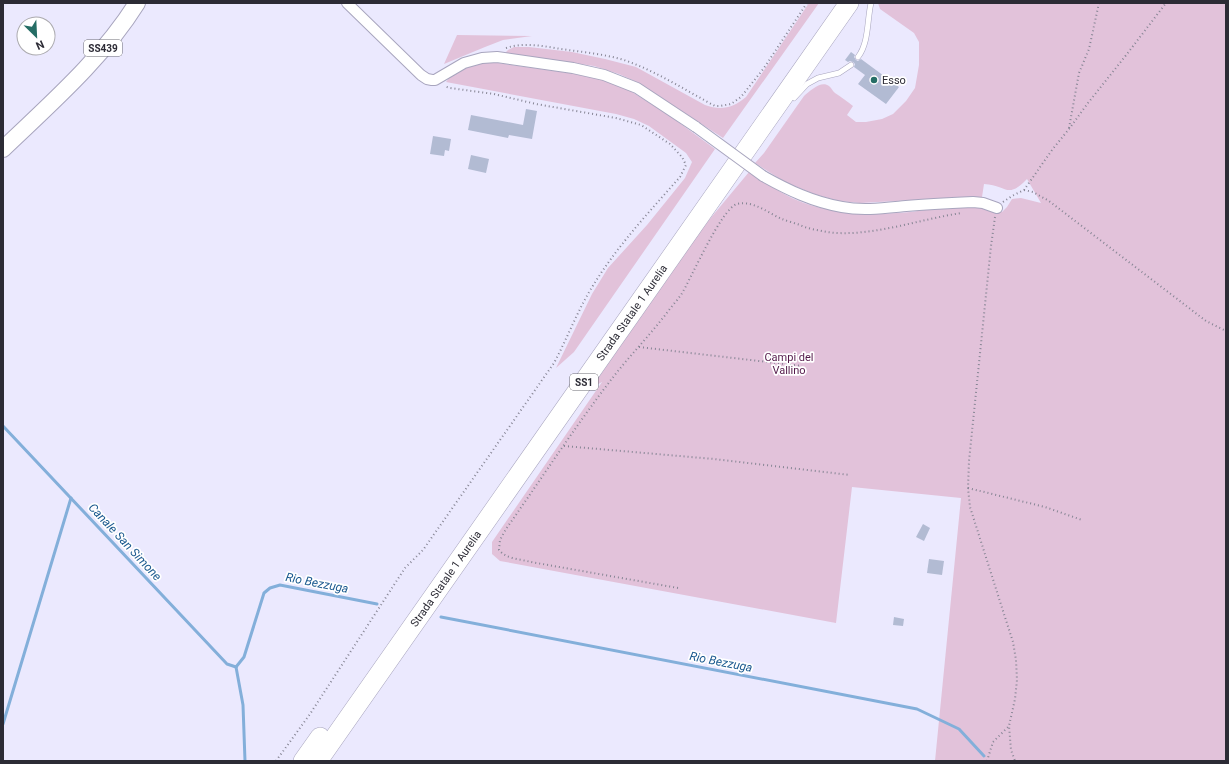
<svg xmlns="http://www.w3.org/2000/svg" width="1229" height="764" font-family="Roboto,sans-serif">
	<rect width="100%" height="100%" fill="#ebe9fe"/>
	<g fill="#e2c2da">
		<path d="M809 3H819L723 138 639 83 619 74 594 66 505 53 508 50 514 47H529L572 52 605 59 636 67 705 105C721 111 733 108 746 97Z"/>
		<path d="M878 3H1226V761H935L961 498 852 487 836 623 500 561 492 554V542L602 382 589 389 704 226 749 172C767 183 784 196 804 203 832 213 868 215 897 213 918 212 939 207 960 206 974 205 989 210 1002 212L1007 207 1012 199 1021 198 1041 203 1027 179C1007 200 1007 185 984 184L982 197 932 199 860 203 839 201 814 194 785 182 755 163 764 153 804 96C810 91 821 80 829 86 832 88 832 91 835 93 841 97 847 101 853 106L847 115 856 122H866L882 119 893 114 906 101 915 88 919 65V42L914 33 880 9Z"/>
		<path d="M457 35 532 36 503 40 485 47 444 64Z"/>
		<path d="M491 62 576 74 610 81 629 90 670 116 715 149 574 352 556 368 592 294 608 268 647 225 685 178 692 162 686 153 649 126 634 119 616 114 446 82C458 66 472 65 491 62Z"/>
	</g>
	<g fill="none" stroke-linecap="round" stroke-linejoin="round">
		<g stroke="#83afda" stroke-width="3">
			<path d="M3 426 227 664 236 667"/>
			<path d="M441 617 917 709 959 729 984 756"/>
			<path d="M236 667 244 657 264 593 270 588 280 585 377 604"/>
			<path d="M236 667 243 705 245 761"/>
			<path d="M3 724 71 498"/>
		</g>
	</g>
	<g fill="#b2bbd3">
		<path d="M851 52 855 55 854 57 856 60 858 61 861 59 899 87 886 104 858 84 865 75 854 67 855 64 853 62 850 61 848 62 845 60Z"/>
		<path d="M526 109 537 111 532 139 509 135 508 138 468 130 471 115 523 125Z"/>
		<path d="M433 136 451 139 449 151 445 150 444 156 430 154Z"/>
		<path d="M471 155 489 159 486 173 468 169Z"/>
		<path d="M923 524 930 528 924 541 916 537Z"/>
		<path d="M929 559 944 561 942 575 927 573Z"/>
		<path d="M894 617 904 619 903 626 893 625Z"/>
	</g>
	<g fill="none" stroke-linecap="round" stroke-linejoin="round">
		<g stroke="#a8a5be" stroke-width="6">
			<g id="lane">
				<path d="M858 57C869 43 867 20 871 3"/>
				<path d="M794 98 807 84 818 78 839 73 851 65"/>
			</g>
		</g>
		<g stroke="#a8a5be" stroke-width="12">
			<g id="street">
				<path d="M347 3 421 75 427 79 432 80H435L464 63 482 58 497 57 573 68 604 75 637 88 696 127"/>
				<path d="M763 176C788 190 813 202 842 207 863 211 885 208 906 206 928 204 950 203 973 202L983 203 997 208"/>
			</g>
		</g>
		<g stroke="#a8a5be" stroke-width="18">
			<path id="primary" d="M3 149C51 103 102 59 137 3"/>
		</g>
		<g stroke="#a8a5be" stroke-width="20">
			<g id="highway">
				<path d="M303 761 320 737"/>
				<path d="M318 761 849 3"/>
			</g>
		</g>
		<g stroke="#868594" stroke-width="2" stroke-dasharray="1 3" stroke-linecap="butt">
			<path d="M506 48C524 42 543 46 561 49 582 52 604 54 624 60 656 71 685 90 715 106H720L731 104 741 97 764 68 807 3"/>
			<path d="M1069 128 1079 73 1089 49 1099 3"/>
			<path d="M1024 190 1033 192 1049 201 1206 321 1226 331"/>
			<path d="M1003 202 1012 196 1024 190 1052 150 1069 129 1088 103 1127 54 1166 3"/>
			<path d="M995 217 991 246 969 461 968 488 970 507 1004 614 1013 642 1016 660 1017 680 1015 699 1009 726 1011 750 1015 761"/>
			<path d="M639 347 802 366"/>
			<path d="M564 446 714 459 850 475"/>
			<path d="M968 488 1045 507 1082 520"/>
			<path d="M678 588 531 562C520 559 506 559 499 550L500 540 506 529C542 478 576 425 614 376 632 353 652 333 669 310 673 305 677 300 681 295 691 279 721 209 737 204 753 200 768 213 782 219 787 221 794 223 800 225 808 229 818 230 827 232 870 238 919 219 962 213"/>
			<path d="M276 761 310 714 405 568 423 550 554 363C568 337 578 309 594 284 618 245 650 211 680 177L686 165 682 157 670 144 641 125 616 118 536 104 494 94 450 88 444 86"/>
			<path d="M987 761 993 742 1009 726"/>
		</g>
		<use href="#lane" stroke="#fff" stroke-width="5"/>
		<use href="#street" stroke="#fff" stroke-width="10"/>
		<use href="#primary" stroke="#fff" stroke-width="16"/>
		<use href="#highway" stroke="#fff" stroke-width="19"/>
		<g stroke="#a8a5be" stroke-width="12" stroke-linecap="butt">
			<path id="street-bridge" d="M696 127 763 176"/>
		</g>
		<use href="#street-bridge" stroke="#fff" stroke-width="10"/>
	</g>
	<circle fill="#256d65" stroke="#fff" stroke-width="1.5" cx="874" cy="80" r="4"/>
	<g text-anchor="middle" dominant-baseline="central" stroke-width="3.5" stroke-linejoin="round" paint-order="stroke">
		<g fill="#fff" stroke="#6b6b72" stroke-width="1">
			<rect x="84" y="40" width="38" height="16" rx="3"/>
			<rect x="570" y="374" width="28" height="16" rx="3"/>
		</g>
		<g font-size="10" font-weight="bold" fill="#2c2b35">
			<text x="103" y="48">SS439</text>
			<text x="584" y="382">SS1</text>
		</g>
		<g font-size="11" fill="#2c2b35" stroke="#fff" text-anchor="start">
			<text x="882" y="80">Esso</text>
		</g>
		<g font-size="11" fill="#2c2b35" stroke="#fff">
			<text transform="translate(632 313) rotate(-55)">Strada Statale 1 Aurelia</text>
			<text transform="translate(446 579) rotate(-55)">Strada Statale 1 Aurelia</text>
		</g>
		<g font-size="11" fill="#53194a" stroke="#fff">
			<text x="789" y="357">Campi del<tspan x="789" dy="13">Vallino</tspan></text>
		</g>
		<g font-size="12" font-style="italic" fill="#1a598f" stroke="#fff">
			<text transform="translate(125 542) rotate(47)">Canale San Simone</text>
			<text transform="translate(317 583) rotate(11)">Rio Bezzuga</text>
			<text transform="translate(721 662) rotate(11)">Rio Bezzuga</text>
		</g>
	</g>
	<rect width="1229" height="764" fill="none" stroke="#2c2b35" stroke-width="8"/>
	<g transform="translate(36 36) rotate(156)"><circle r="19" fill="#ffffff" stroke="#abaaae"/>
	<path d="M0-3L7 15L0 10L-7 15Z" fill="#256d65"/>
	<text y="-6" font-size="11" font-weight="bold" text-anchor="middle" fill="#2c2b35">N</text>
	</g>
</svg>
